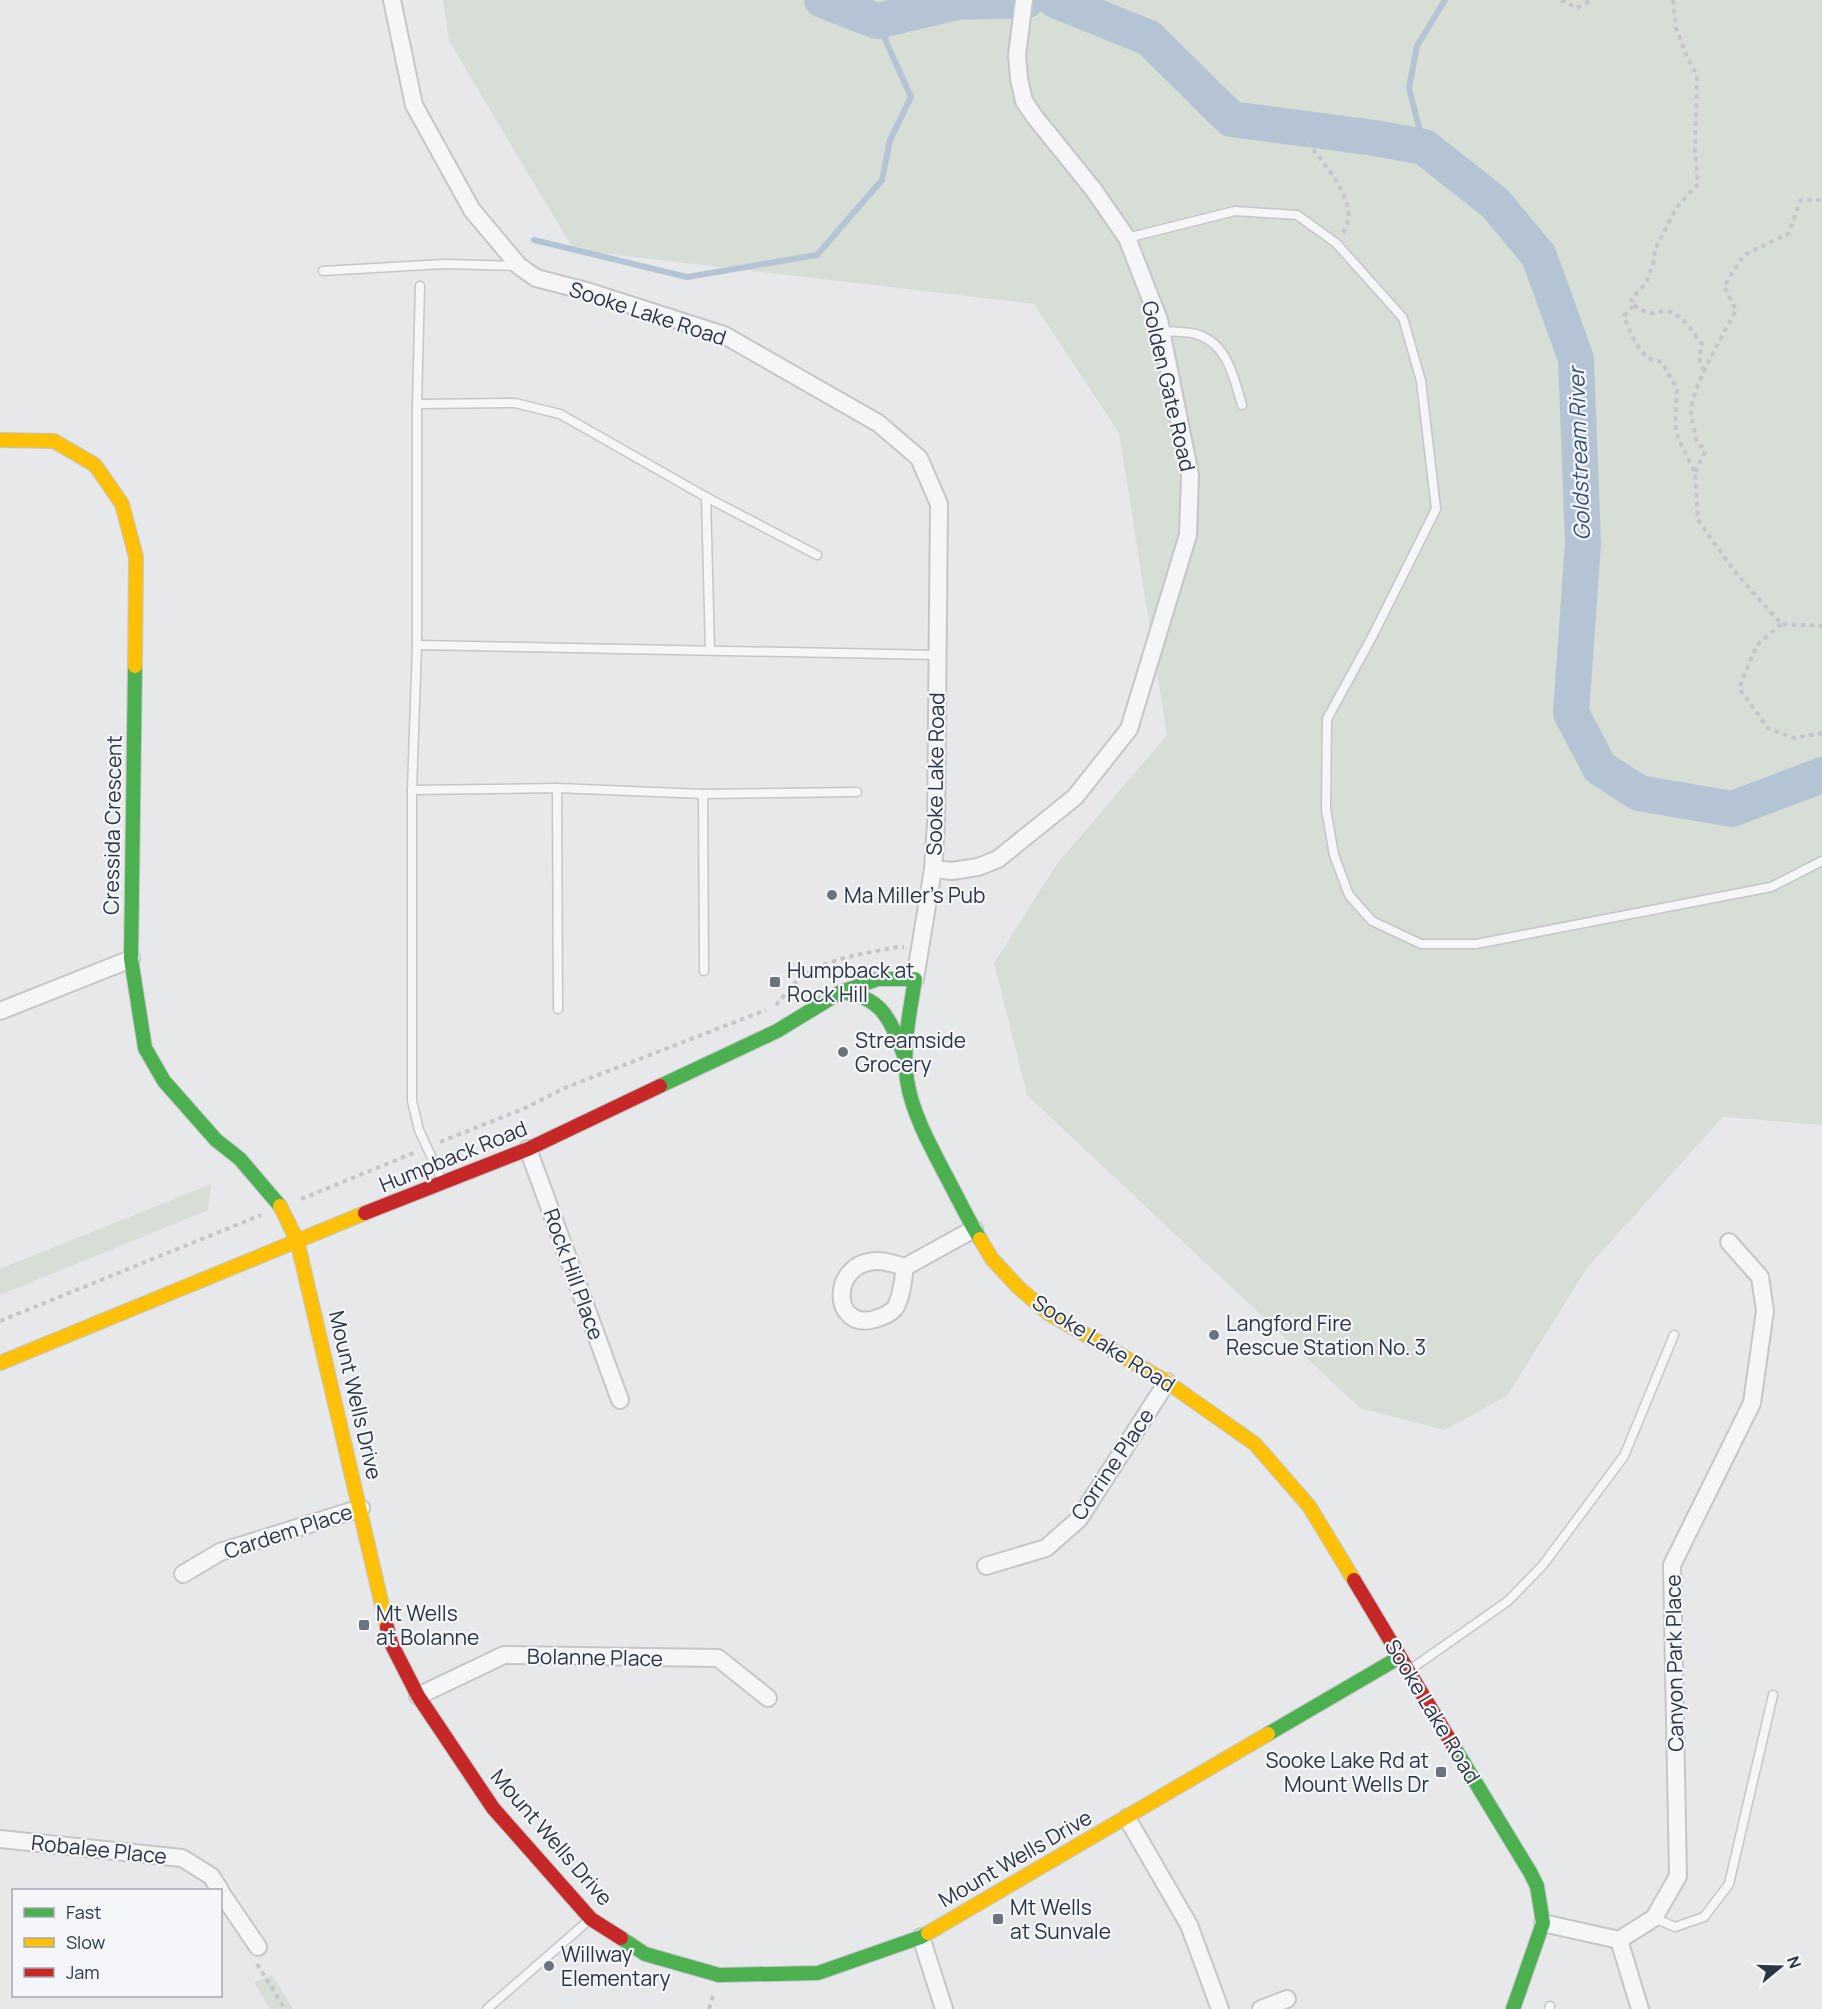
<svg xmlns="http://www.w3.org/2000/svg" width="1822" height="2009" font-family="Manrope,sans-serif">
	<rect width="100%" height="100%" fill="#e6e8ea"/>
	<g fill="#d6ded6">
		<path d="M443 0H1822V1125L1723 1117 1587 1268 1507 1396 1444 1430 1360 1408 1027 1095 994 963 1057 864 1167 735 1119 433 1034 304 574 250 449 41Z"/>
		<path d="M211 1184 208 1210 0 1295V1269Z"/>
		<path d="M272 1975 293 2009H270L254 1982Z"/>
	</g>
	<g fill="none" stroke-linecap="round" stroke-linejoin="round">
		<g stroke="#b4c4d5" stroke-width="6">
			<path d="M1424 147 1409 88 1417 46 1445 0"/>
			<path d="M534 240 687 277 817 255 882 180 890 140 911 97 877 21"/>
		</g>
		<g stroke="#b4c4d5" stroke-width="36">
			<path d="M822 0 877 21 957 2 1027 0"/>
			<path d="M1055 0 1149 38 1231 119 1375 138 1424 147 1495 203 1539 256 1576 359 1583 544 1571 713 1600 768 1639 793 1732 809 1822 775"/>
		</g>
		<g stroke="#c4c6c8" stroke-width="11">
			<g id="lane">
				<path d="M1127 238 1235 211 1297 215 1336 243 1403 318 1421 381 1436 509 1372 637 1327 719 1326 809 1334 855 1349 895 1372 921 1421 944H1476L1771 887 1822 861"/>
				<path d="M323 271 444 264 517 266"/>
				<path d="M420 286 417 404V645L412 790V1101L419 1130 442 1180"/>
				<path d="M1161 331C1173 332 1188 331 1199 335 1228 345 1234 379 1242 405"/>
				<path d="M417 404 515 403 560 414 706 497 817 555"/>
				<path d="M706 497 710 650"/>
				<path d="M417 645 938 655"/>
				<path d="M557 788 558 1009"/>
				<path d="M412 790 557 788 703 794 857 792"/>
				<path d="M703 794 704 971"/>
				<path d="M1411 1669 1508 1601 1543 1565 1624 1456 1674 1335"/>
				<path d="M1654 1918 1675 1927 1704 1917 1729 1884 1773 1695"/>
				<path d="M487 2009 588 1921"/>
				<path d="M1549 2009 1550 2006"/>
			</g>
		</g>
		<g stroke="#c4c6c8" stroke-width="20">
			<g id="street">
				<path d="M392 0 414 105 472 210 519 266 536 278 590 292 724 335 878 423 919 458 939 504 936 824 933 869 915 979"/>
				<path d="M933 869 952 871 978 867 998 859 1075 797 1129 729 1188 535 1190 475 1159 320 1127 238 1093 189 1034 116 1024 101 1019 79 1017 55 1024 0"/>
				<path d="M0 1011 131 959"/>
				<path d="M528 1149 620 1400"/>
				<path d="M905 1267C903 1279 902 1297 895 1308 890 1314 882 1317 875 1319 831 1332 829 1261 878 1261 887 1261 897 1265 905 1267L974 1229"/>
				<path d="M986 1566 1046 1548 1079 1519 1167 1382"/>
				<path d="M183 1574 220 1552 361 1508"/>
				<path d="M418 1696 504 1655 718 1658 768 1698"/>
				<path d="M1127 1818 1189 1925 1220 2009"/>
				<path d="M0 1839 182 1858 211 1876 220 1890"/>
				<path d="M220 1891 258 1947"/>
				<path d="M1543 1923 1619 1940 1654 1918 1678 1876 1672 1565 1752 1403 1765 1311 1760 1277 1729 1242"/>
				<path d="M921 1937 944 2009"/>
				<path d="M1619 1940 1640 2009"/>
				<path d="M1261 2009 1287 1999"/>
			</g>
		</g>
		<g stroke="#c4c6c8" stroke-width="16">
			<g id="fast">
				<path d="M135 666 131 959 145 1048 164 1081 216 1140 240 1159 280 1206"/>
				<path d="M841 992C883 997 890 1020 904 1055"/>
				<path d="M660 1086 777 1031 841 992 878 979H915C910 1012 902 1046 907 1080 912 1113 930 1145 945 1174 957 1196 967 1218 980 1239"/>
				<path d="M1268 1734 1400 1657"/>
				<path d="M1454 1747 1530 1872 1537 1886 1543 1923 1513 2009"/>
				<path d="M621 1938 645 1954 719 1975 818 1973 921 1937 928 1933"/>
			</g>
		</g>
		<g stroke="#c4c6c8" stroke-width="16">
			<g id="slow">
				<path d="M0 440 54 441 95 465 122 504 136 557 135 666"/>
				<path d="M280 1206 297 1240 387 1627"/>
				<path d="M980 1239 992 1259 1018 1287 1048 1313 1167 1382 1255 1444 1309 1506 1354 1580"/>
				<path d="M0 1363 365 1213"/>
				<path d="M928 1933 1268 1734"/>
			</g>
		</g>
		<g stroke="#c4c6c8" stroke-width="16">
			<g id="jam">
				<path d="M365 1213 528 1149 660 1086"/>
				<path d="M1354 1580 1454 1747"/>
				<path d="M387 1627 391 1643 418 1696 493 1808 591 1919 621 1938"/>
			</g>
		</g>
		<g stroke="#c5c6ca" stroke-width="4" stroke-dasharray="4.5 4.5" stroke-linecap="butt">
			<path d="M1561 0 1577 8 1591 0"/>
			<path d="M1673 0 1676 28 1687 57 1697 75 1695 151 1698 184 1677 207 1655 249 1654 261 1646 283 1631 299 1634 305 1624 316C1629 329 1636 348 1647 357 1651 360 1657 361 1662 362L1677 389 1675 423 1678 438 1695 473 1698 520 1736 573 1781 624 1822 626"/>
			<path d="M1308 142C1324 166 1362 202 1343 233"/>
			<path d="M1634 305C1641 310 1647 314 1656 313 1660 312 1662 311 1666 311 1682 313 1693 333 1702 344L1699 358 1704 371"/>
			<path d="M1695 472 1705 452C1703 446 1700 446 1697 441 1695 437 1692 418 1691 413 1691 387 1724 334 1736 310L1724 286 1744 255 1788 234 1801 200H1822"/>
			<path d="M1781 624 1757 645 1739 688 1768 728 1794 738 1822 733"/>
			<path d="M776 1005C784 996 792 985 802 977 829 957 865 954 897 947H904"/>
			<path d="M440 1142 523 1109 567 1087 766 1010"/>
			<path d="M301 1199 416 1152"/>
			<path d="M0 1321 261 1215"/>
			<path d="M257 1964 285 2009"/>
			<path d="M709 2009 713 1996"/>
		</g>
		<use href="#lane" stroke="#f5f6f7" stroke-width="8"/>
		<use href="#street" stroke="#f5f6f7" stroke-width="16"/>
		<use href="#fast" stroke="#4caf50" stroke-width="14"/>
		<use href="#slow" stroke="#ffc107" stroke-width="14"/>
		<use href="#jam" stroke="#c62828" stroke-width="14"/>
	</g>
	<g fill="#6c737f" stroke="#f4f6f9" stroke-width="2">
		<circle cx="832" cy="895" r="6"/>
		<rect x="769" y="976" width="12" height="12" rx="3"/>
		<circle cx="843" cy="1052" r="6"/>
		<circle cx="1214" cy="1335" r="6"/>
		<rect x="358" y="1619" width="12" height="12" rx="3"/>
		<rect x="1435" y="1766" width="12" height="12" rx="3"/>
		<rect x="992" y="1913" width="12" height="12" rx="3"/>
		<circle cx="549" cy="1966" r="6"/>
	</g>
	<g text-anchor="middle" dominant-baseline="central" stroke-width="4.5" stroke-linejoin="round" paint-order="stroke">
		<g font-size="21" fill="#2b3445" stroke="#f4f6f9">
			<text transform="translate(648 313) rotate(18)">Sooke Lake Road</text>
			<text transform="translate(1169 386) rotate(77)">Golden Gate Road</text>
			<text transform="translate(935 774) rotate(-89)">Sooke Lake Road</text>
			<text transform="translate(112 825) rotate(-89)">Cressida Crescent</text>
			<text transform="translate(453 1156) rotate(-22)">Humpback Road</text>
			<text transform="translate(574 1274) rotate(70)">Rock Hill Place</text>
			<text transform="translate(1104 1343) rotate(32)">Sooke Lake Road</text>
			<text transform="translate(356 1395) rotate(77)">Mount Wells Drive</text>
			<text transform="translate(1112 1464) rotate(-56)">Corrine Place</text>
			<text transform="translate(288 1531) rotate(-18)">Cardem Place</text>
			<text transform="translate(595 1657) rotate(1)">Bolanne Place</text>
			<text transform="translate(1674 1663) rotate(-91)">Canyon Park Place</text>
			<text transform="translate(1433 1711) rotate(59)">Sooke Lake Road</text>
			<text transform="translate(552 1837) rotate(49)">Mount Wells Drive</text>
			<text transform="translate(99 1849) rotate(6)">Robalee Place</text>
			<text transform="translate(1015 1858) rotate(-30)">Mount Wells Drive</text>
		</g>
		<g font-size="21" fill="#2b3445" stroke="#f4f6f9" text-anchor="start">
			<text x="844" y="895">Ma Miller’s Pub</text>
			<text x="787" y="970">Humpback at<tspan x="787" dy="24">Rock Hill</tspan></text>
			<text x="855" y="1040">Streamside<tspan x="855" dy="24">Grocery</tspan></text>
			<text x="1226" y="1323">Langford Fire<tspan x="1226" dy="24">Rescue Station No. 3</tspan></text>
			<text x="376" y="1613">Mt Wells<tspan x="376" dy="24">at Bolanne</tspan></text>
			<text x="1429" y="1760" text-anchor="end">Sooke Lake Rd at<tspan x="1429" dy="24">Mount Wells Dr</tspan></text>
			<text x="1010" y="1907">Mt Wells<tspan x="1010" dy="24">at Sunvale</tspan></text>
			<text x="561" y="1954">Willway<tspan x="561" dy="24">Elementary</tspan></text>
		</g>
		<g font-size="22" font-style="italic" fill="#34527a" stroke="#f4f6f9">
			<text transform="translate(1579 454) rotate(-92)">Goldstream River</text>
		</g>
	</g>
	<rect x="12" y="1889" width="210" height="108" fill="#f4f6f9" stroke="#a4a8b1" stroke-width="1.5"/>
	<rect x="24" y="1908" width="30" height="9" fill="#4caf50" stroke="#a4a8b1" stroke-width="1.5"/>
	<text x="66" y="1919" font-size="18" fill="#2b3445">Fast</text>
	<rect x="24" y="1938" width="30" height="9" fill="#ffc107" stroke="#a4a8b1" stroke-width="1.5"/>
	<text x="66" y="1949" font-size="18" fill="#2b3445">Slow</text>
	<rect x="24" y="1968" width="30" height="9" fill="#c62828" stroke="#a4a8b1" stroke-width="1.5"/>
	<text x="66" y="1979" font-size="18" fill="#2b3445">Jam</text>
	<g transform="translate(1780 1967) rotate(71)" stroke="#f4f6f9" stroke-width="4.5" paint-order="stroke">
	<path d="M0-4.5L10 22L0 15L-10 22Z" fill="#2b3445"/>
	<text y="-9" font-size="16" font-weight="bold" text-anchor="middle" fill="#2b3445">N</text>
	</g>
</svg>
